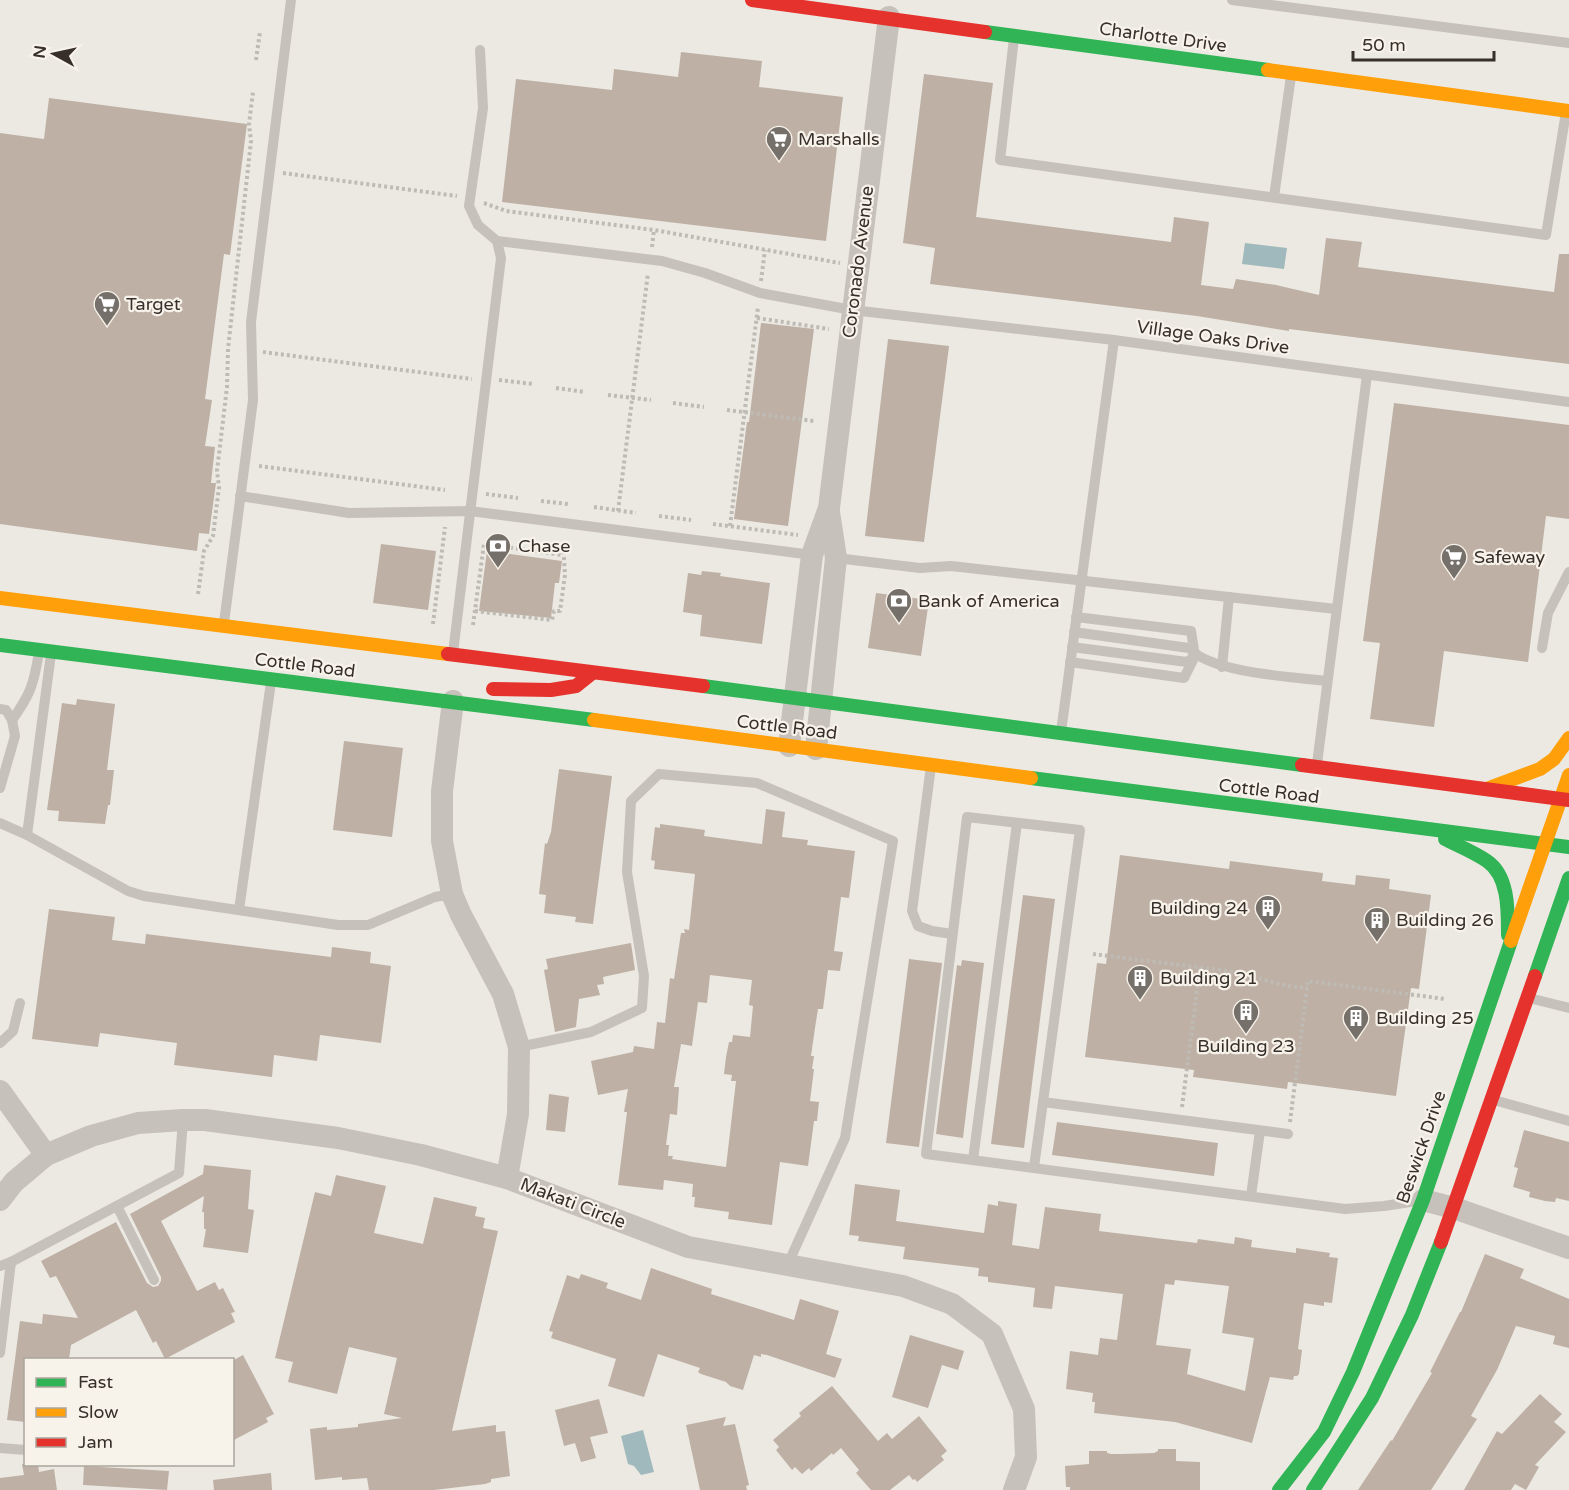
<svg xmlns="http://www.w3.org/2000/svg" width="1569" height="1490" font-family="'Varela Round',sans-serif">
	<rect width="100%" height="100%" fill="#ece9e2"/>
	<g fill="#a0b9bc">
		<path d="M1245 243 1287 248 1284 269 1242 264Z"/>
		<path d="M643 1430 654 1472 641 1475 634 1466 628 1464 621 1436Z"/>
	</g>
	<g fill="#beb0a5" fill-rule="evenodd">
		<path d="M681 52 762 61 759 87 843 97 826 241 502 202 516 79 612 90 614 69 678 77Z"/>
		<path d="M924 74 993 83 976 217 1171 242 1174 217 1209 222 1201 285 1233 289 1236 279 1276 285 1319 295 1326 238 1362 242 1358 267 1554 292 1559 254H1569V364L1289 329V331L1197 316 930 284 935 248 903 243Z"/>
		<path d="M49 98 247 124 230 255 224 254 205 399 212 400 205 446 215 447 211 483H216L209 534 199 533 197 551 0 524V133L44 139Z"/>
		<path d="M761 323 814 329 788 526 734 519 747 422H749Z"/>
		<path d="M888 339 949 346 924 542 865 536Z"/>
		<path d="M1394 403 1569 425V519L1546 516 1528 662 1444 651 1434 727 1370 719 1380 643 1363 641Z"/>
		<path d="M381 544 436 551 428 610 373 603Z"/>
		<path d="M487 551 562 561 559 583H555L551 618 479 611Z"/>
		<path d="M702 571 721 573 720 576 770 583 762 644 700 636 702 615 683 612 688 573 701 575Z"/>
		<path d="M876 593 929 600 921 656 868 648Z"/>
		<path d="M77 699 115 704 107 770H114L110 805H108L105 824 58 821 59 811 47 810 62 703 76 705Z"/>
		<path d="M344 741 403 748 392 837 333 830Z"/>
		<path d="M559 769 612 776 593 924 575 922 576 917 544 913 546 895 539 894 545 843 547 844 551 832Z"/>
		<path d="M766 809 785 812 782 837 808 840 807 845 855 851 849 898 841 897 834 951 843 952 840 971 828 970 823 1009H818L815 1028 811 1056H814L812 1069H814L810 1101 819 1102 817 1121H814L808 1166 780 1162 772 1225 728 1219 729 1212 694 1207 695 1197H692L693 1184 664 1180 663 1190 618 1185 627 1112H624L628 1089 598 1095 591 1061 633 1052 634 1046 654 1049 657 1022 665 1023 670 978 674 979 681 933H685L684 929 689 930 695 874 654 869 655 861 651 860 655 827 660 828V824L705 830 704 836 762 844ZM710 975 752 980 749 1005 753 1006 750 1037 733 1035 732 1042H729L726 1057 724 1074 732 1075 731 1081H736L726 1167 672 1159 673 1156H668L669 1145H666L670 1114 677 1115 679 1087H674L681 1044 692 1046 698 1002 707 1003Z"/>
		<path d="M1120 855 1229 869 1230 861 1323 873 1322 881 1355 885 1356 875 1390 879 1389 889 1431 895 1419 989 1411 988 1396 1096 1288 1082 1287 1089 1193 1077 1194 1070 1085 1057 1097 963 1106 964Z"/>
		<path d="M1023 895 1055 899 1024 1148 991 1144Z"/>
		<path d="M49 909 115 917 112 940 145 944 146 934 331 957 332 947 371 952 370 963 391 966 381 1043 320 1035 317 1061 274 1055 272 1077 174 1065 177 1043 100 1033 98 1047 32 1039Z"/>
		<path d="M631 943 635 970 603 977 604 984 597 985 600 995 579 999 576 1027 555 1032 544 970 548 969 546 959Z"/>
		<path d="M909 959 942 963 919 1147 886 1143Z"/>
		<path d="M962 960 984 963 963 1138 936 1134 957 965 961 966Z"/>
		<path d="M549 1094 569 1097 565 1132 546 1130Z"/>
		<path d="M1057 1122 1218 1143 1214 1176 1052 1155Z"/>
		<path d="M1524 1130 1569 1142V1201L1556 1198 1555 1202 1545 1201 1529 1197 1530 1192 1513 1187 1518 1168 1514 1167Z"/>
		<path d="M204 1165 251 1170 248 1209 254 1210 248 1253 203 1247 206 1229H204V1212H202L204 1196 161 1221 197 1291 215 1282 219 1290 223 1288 235 1312 231 1313 235 1322 165 1359 156 1341 153 1343 136 1310 71 1345 69 1359H26V1422L7 1420 20 1321 42 1324 43 1314 78 1318 56 1276 50 1278 41 1261 116 1222 147 1283 153 1287 158 1286 161 1281V1277L130 1214 203 1174Z"/>
		<path d="M336 1175 386 1186 374 1233 423 1244 434 1197 477 1207 475 1216 485 1218 483 1228 498 1231 452 1431 496 1425V1432L505 1431 510 1476 491 1479V1482L485 1484 434 1490H369L367 1478 342 1480V1477L315 1480 310 1429 327 1427V1430L358 1427V1424L402 1418 384 1414 397 1358 349 1347 337 1394 288 1382 293 1362 275 1358 315 1192 331 1196Z"/>
		<path d="M855 1184 900 1190 896 1221 984 1233 988 1204 998 1206V1201L1017 1204 1012 1245 1039 1249 1045 1207 1101 1214 1099 1231 1197 1243 1198 1239 1234 1244 1235 1237 1252 1240 1251 1247 1296 1253V1248L1330 1253 1329 1257 1338 1258 1332 1303 1324 1302V1306L1304 1303 1298 1349 1302 1350 1299 1374 1297 1376H1294L1293 1380 1270 1377 1252 1443 1175 1422 1094 1413 1095 1402H1092L1093 1393 1066 1389 1070 1351 1098 1355 1100 1338 1117 1340 1123 1294 1055 1286 1052 1309 1033 1307 1035 1288 988 1282V1277L978 1276 979 1268 903 1259 905 1247 858 1241 859 1236 849 1235ZM1175 1280 1229 1286 1222 1333 1254 1338 1245 1391 1187 1374 1191 1349 1156 1345 1165 1284 1174 1285Z"/>
		<path d="M1485 1254 1524 1269 1520 1278 1569 1299V1348L1553 1344 1555 1336 1516 1326 1497 1370 1471 1416 1477 1419 1431 1490H1358L1391 1440 1392 1441 1432 1373 1430 1372 1460 1312H1461Z"/>
		<path d="M651 1268 712 1289 711 1294 794 1320 800 1299 839 1311 826 1354 842 1359 835 1378 767 1355 761 1354V1357L754 1355 743 1390 730 1386 726 1382 701 1374 698 1372 700 1368 658 1354 644 1397 608 1386 616 1359 551 1338 553 1332 549 1331 567 1275 579 1279 581 1274 608 1283 606 1288 641 1300Z"/>
		<path d="M910 1335 964 1351 958 1370 942 1365 928 1408 892 1397Z"/>
		<path d="M243 1355 274 1414 266 1418 268 1422 232 1441V1361Z"/>
		<path d="M832 1386 878 1441 887 1433 892 1439 919 1416 947 1451 941 1456 944 1460 917 1482 915 1479 913 1480 909 1475 890 1490H871L856 1473 859 1470 841 1448 833 1455 832 1453 811 1471 809 1468 802 1474 795 1467 792 1470 776 1450 779 1447 773 1440 801 1416 799 1413Z"/>
		<path d="M1540 1394 1562 1414 1554 1422 1566 1432 1535 1465 1539 1467 1526 1490 1515 1484 1511 1490H1464L1497 1431 1502 1434Z"/>
		<path d="M599 1399 608 1433 590 1437 596 1458 581 1462 575 1443 564 1446 555 1410Z"/>
		<path d="M726 1417 723 1426 735 1424 749 1485 746 1486 747 1490H700L686 1425Z"/>
		<path d="M1158 1449H1176V1461L1200 1462V1490H1070V1487H1066L1065 1466 1089 1464V1451H1107V1453L1111 1454H1122L1154 1453 1158 1451Z"/>
		<path d="M22 1464H38L39 1472 54 1469 57 1490H0V1478L24 1475Z"/>
		<path d="M84 1466 169 1471 167 1490 83 1485Z"/>
		<path d="M271 1473 272 1490H214L213 1480Z"/>
	</g>
	<g fill="none" stroke-linecap="round" stroke-linejoin="round">
		<g stroke="#bebab4" stroke-width="4" stroke-dasharray="3 3" stroke-linecap="butt">
			<path d="M256 60 260 32"/>
			<path d="M283 173 457 196"/>
			<path d="M484 203 506 211 654 230 840 263"/>
			<path d="M652 247 654 230"/>
			<path d="M761 281 765 250"/>
			<path d="M757 318 829 329"/>
			<path d="M263 352 472 379"/>
			<path d="M499 380 533 384"/>
			<path d="M556 388 585 392"/>
			<path d="M608 395 651 400"/>
			<path d="M673 403 704 407"/>
			<path d="M727 410 814 421"/>
			<path d="M259 466 445 490"/>
			<path d="M486 494 518 498"/>
			<path d="M541 501 568 504"/>
			<path d="M594 507 636 513"/>
			<path d="M618 511 648 273"/>
			<path d="M659 516 691 520"/>
			<path d="M713 524 798 535"/>
			<path d="M730 526 758 307"/>
			<path d="M198 594 204 551 213 536 219 487 217 471 227 387 228 349 251 141 249 124 253 92"/>
			<path d="M475 611 552 620 554 611H560L565 575 563 543"/>
			<path d="M433 624 445 527"/>
			<path d="M473 625 484 544 563 555"/>
			<path d="M1093 954 1236 972 1287 986 1308 988"/>
			<path d="M1182 1107 1200 967"/>
			<path d="M1290 1122 1308 981 1445 999"/>
		</g>
		<g stroke="#c6c1bb" stroke-width="10">
			<path d="M1232 0 1569 43"/>
			<path d="M1014 38 1000 160 1546 235 1566 112"/>
			<path d="M1274 197 1291 76"/>
			<path d="M497 241 662 261 705 273 760 293 852 310 1114 340 1569 402"/>
			<path d="M240 496 349 513 470 511 812 555"/>
			<path d="M836 558 920 568 951 566 1336 609"/>
			<path d="M224 623 253 400 251 322 291 0"/>
			<path d="M1074 632 1189 648C1211 673 1293 677 1327 681"/>
			<path d="M1072 647 1187 662 1195 656"/>
			<path d="M1542 648 1548 613 1569 572"/>
			<path d="M453 653 501 258 497 241 478 225 469 206 483 108 480 50"/>
			<path d="M1070 662 1184 678 1195 656 1191 631 1076 617"/>
			<path d="M1222 667 1229 597"/>
			<path d="M0 709 6 710 12 720 15 736 0 788"/>
			<path d="M12 720C31 694 34 683 39 652"/>
			<path d="M1061 732 1114 340"/>
			<path d="M1317 764 1367 375"/>
			<path d="M931 766 912 911 918 926 932 931 952 934"/>
			<path d="M0 823 27 835 128 891 144 896 338 925H368L435 897 452 894"/>
			<path d="M27 835 51 654"/>
			<path d="M239 910 271 682"/>
			<path d="M1529 998 1569 1008"/>
			<path d="M0 1043 13 1031 20 1003"/>
			<path d="M519 1047 591 1032 642 1008 644 976 627 872 631 801 659 774 757 783 893 841 845 1138 787 1266"/>
			<path d="M1494 1100 1569 1121"/>
			<path d="M1288 1134 1043 1102 1080 830 967 817 926 1154 1345 1209 1384 1206 1417 1201"/>
			<path d="M973 1160 1017 823"/>
			<path d="M1034 1167 1043 1102"/>
			<path d="M1251 1196 1260 1131"/>
			<path d="M117 1206 154 1280"/>
			<path d="M0 1266 11 1262 179 1173 183 1120"/>
			<path d="M0 1353 11 1262"/>
			<path d="M0 1448 26 1450"/>
		</g>
		<g stroke="#c6c1bb" stroke-width="22">
			<path d="M453 701 442 791V841L452 894 461 915 503 994 519 1047 518 1114 507 1178"/>
			<path d="M789 746 812 555 829 508 889 17"/>
			<path d="M816 749 836 558 829 512"/>
			<path d="M0 1091 46 1155"/>
			<path d="M0 1200 14 1182 46 1155 91 1136 138 1123 183 1120H205L338 1138 421 1155 507 1178 688 1247 903 1286 952 1304 992 1334 1024 1409 1026 1457 1014 1490"/>
			<path d="M1423 1200 1454 1208 1569 1248"/>
		</g>
		<g stroke="#30b455" stroke-width="14">
			<path d="M985 32 1268 70"/>
			<path d="M0 645 594 720"/>
			<path d="M703 686 1302 765"/>
			<path d="M1031 778 1569 847"/>
			<path d="M1445 839C1459 846 1474 852 1487 861 1509 876 1508 911 1508 935"/>
			<path d="M1535 976 1569 878"/>
			<path d="M1279 1490 1324 1432 1353 1372 1423 1200 1511 941"/>
			<path d="M1313 1490 1372 1398 1412 1315 1441 1242"/>
		</g>
		<g stroke="#ff9f0a" stroke-width="14">
			<path d="M1268 70 1569 111"/>
			<path d="M0 598 448 654"/>
			<path d="M594 720 1031 778"/>
			<path d="M1489 788 1540 769 1554 759 1569 738"/>
			<path d="M1511 941 1569 775"/>
		</g>
		<g stroke="#e5322d" stroke-width="14">
			<path d="M752 0 985 32"/>
			<path d="M448 654 703 686"/>
			<path d="M493 689 551 690 576 686 591 674"/>
			<path d="M1302 765 1569 800"/>
			<path d="M1441 1242 1535 976"/>
		</g>
	</g>
	<defs>
		<g id="supermarket-pin" transform="scale(1.35)"><path d="M0 17L-7.5 6A9.5 9.5 0 1 1 7.5 6Z" fill="#76706a" stroke="#f8f3ea"/><path d="M-6-5.5h2.5l.6 2H6L4.5 2H-2.5L-4.4-4H-6ZM-1.5 3.2a1.3 1.3 0 1 0 .1 0ZM3 3.2a1.3 1.3 0 1 0 .1 0Z" fill="#fff"/></g>
		<g id="bank-pin" transform="scale(1.35)"><path d="M0 17L-7.5 6A9.5 9.5 0 1 1 7.5 6Z" fill="#76706a" stroke="#f8f3ea"/><path d="M-6-4H6V4H-6ZM0-2.3a2.3 2.3 0 1 0 0 4.6a2.3 2.3 0 1 0 0-4.6Z" fill="#fff"/></g>
		<g id="building-pin" transform="scale(1.35)"><path d="M0 17L-7.5 6A9.5 9.5 0 1 1 7.5 6Z" fill="#76706a" stroke="#f8f3ea"/><path d="M-4-6H4V6H1V3H-1V6H-4ZM-2.5-4.3h1.7v1.8h-1.7ZM.8-4.3h1.7v1.8H.8ZM-2.5-1h1.7V.8h-1.7ZM.8-1h1.7V.8H.8Z" fill="#fff"/></g>
	</defs>
	<g fill-rule="evenodd">
		<use href="#supermarket-pin" x="779" y="139"/>
		<use href="#supermarket-pin" x="107" y="304"/>
		<use href="#bank-pin" x="498" y="546"/>
		<use href="#supermarket-pin" x="1454" y="557"/>
		<use href="#bank-pin" x="899" y="601"/>
		<use href="#building-pin" x="1268" y="908"/>
		<use href="#building-pin" x="1377" y="920"/>
		<use href="#building-pin" x="1140" y="978"/>
		<use href="#building-pin" x="1246" y="1012"/>
		<use href="#building-pin" x="1356" y="1018"/>
	</g>
	<g text-anchor="middle" dominant-baseline="central" stroke-width="4.5" stroke-linejoin="round" paint-order="stroke">
		<g font-size="18" fill="#362f2a" stroke="#f8f3ea">
			<text transform="translate(1163 37) rotate(8)">Charlotte Drive</text>
			<text transform="translate(858 262) rotate(-83)">Coronado Avenue</text>
			<text transform="translate(1213 337) rotate(8)">Village Oaks Drive</text>
			<text transform="translate(305 665) rotate(7)">Cottle Road</text>
			<text transform="translate(787 727) rotate(7)">Cottle Road</text>
			<text transform="translate(1269 791) rotate(7)">Cottle Road</text>
			<text transform="translate(1421 1147) rotate(-71)">Beswick Drive</text>
			<text transform="translate(573 1203) rotate(21)">Makati Circle</text>
		</g>
		<g font-size="18" fill="#362f2a" stroke="#f8f3ea" text-anchor="start">
			<text x="798" y="139">Marshalls</text>
			<text x="126" y="304">Target</text>
			<text x="518" y="546">Chase</text>
			<text x="1474" y="557">Safeway</text>
			<text x="918" y="601">Bank of America</text>
			<text x="1248" y="908" text-anchor="end">Building 24</text>
			<text x="1396" y="920">Building 26</text>
			<text x="1160" y="978">Building 21</text>
			<text x="1376" y="1018">Building 25</text>
			<text x="1246" y="1046" text-anchor="middle">Building 23</text>
		</g>
	</g>
	<rect x="24" y="1358" width="210" height="108" fill="#f8f3ea" stroke="#aaa59d" stroke-width="1.5"/>
	<rect x="36" y="1378" width="30" height="9" fill="#30b455" stroke="#aaa59d" stroke-width="1.5"/>
	<text x="78" y="1388" font-size="18" fill="#362f2a">Fast</text>
	<rect x="36" y="1408" width="30" height="9" fill="#ff9f0a" stroke="#aaa59d" stroke-width="1.5"/>
	<text x="78" y="1418" font-size="18" fill="#362f2a">Slow</text>
	<rect x="36" y="1438" width="30" height="9" fill="#e5322d" stroke="#aaa59d" stroke-width="1.5"/>
	<text x="78" y="1448" font-size="18" fill="#362f2a">Jam</text>
	<g transform="translate(54 54) rotate(278)" stroke="#f8f3ea" stroke-width="4.5" paint-order="stroke">
	<path d="M0-4.5L10 22L0 15L-10 22Z" fill="#362f2a"/>
	<text y="-9" font-size="16" font-weight="bold" text-anchor="middle" fill="#362f2a">N</text>
	</g>
	<path d="M1353 51v9h141v-9" fill="none" stroke="#362f2a" stroke-width="3"/>
	<text x="1362" y="51" font-size="18" fill="#362f2a" stroke="#f8f3ea" stroke-width="4.5" paint-order="stroke">50 m</text>
</svg>
